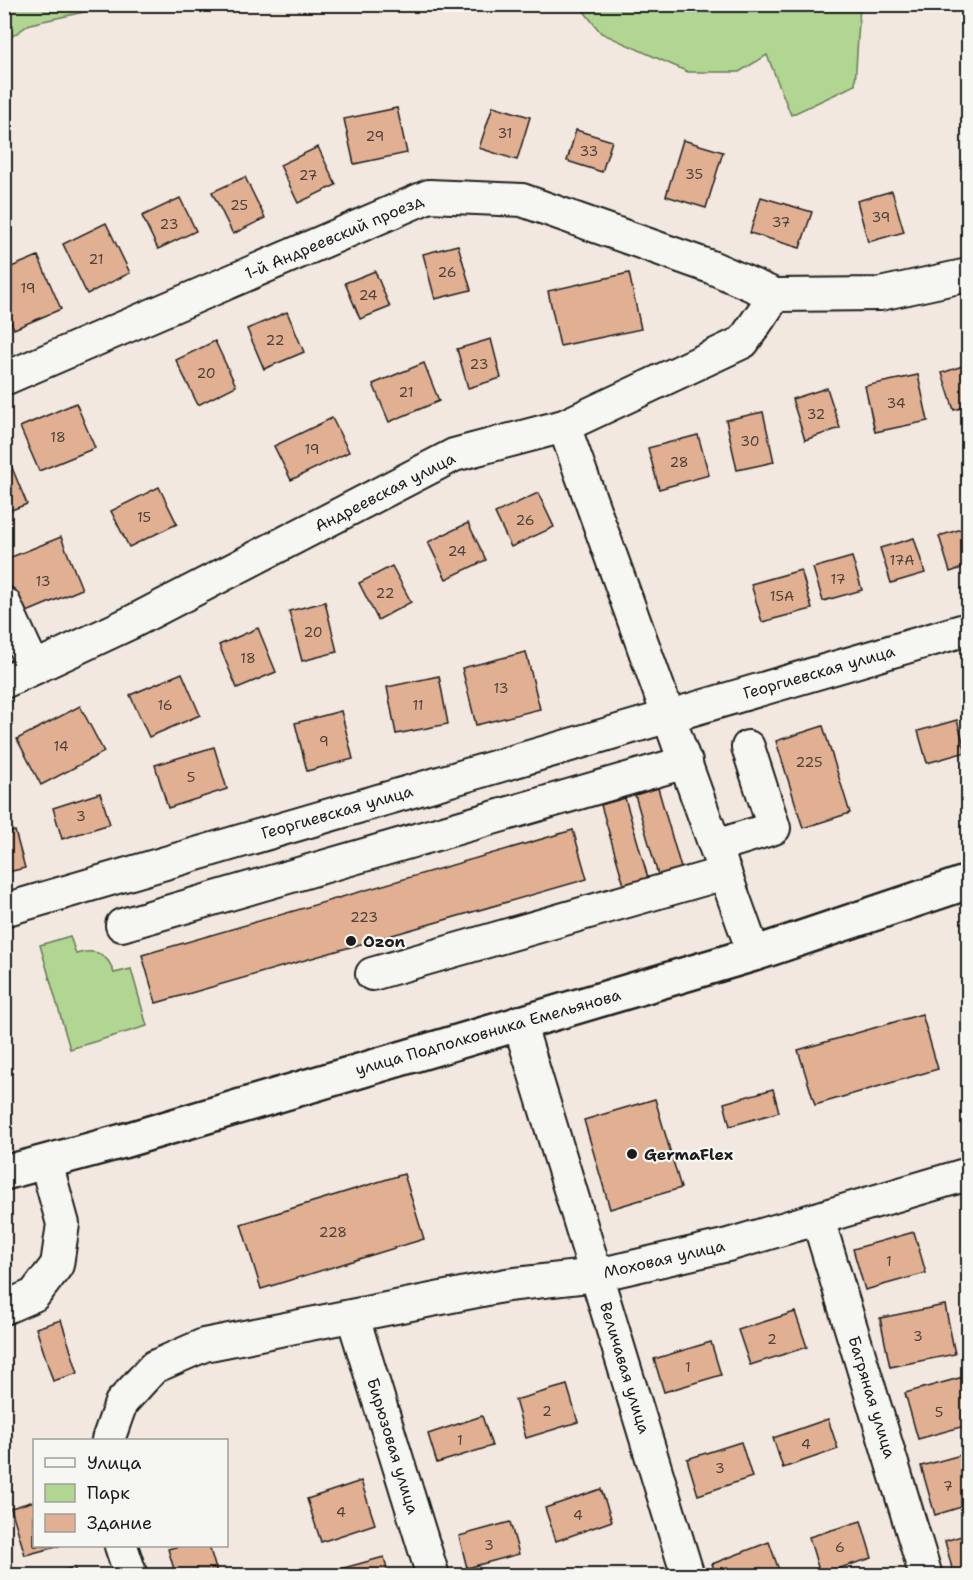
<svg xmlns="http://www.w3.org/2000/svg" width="973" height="1580" font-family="'Shantell Sans',sans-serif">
	<rect width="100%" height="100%" fill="#f2e8df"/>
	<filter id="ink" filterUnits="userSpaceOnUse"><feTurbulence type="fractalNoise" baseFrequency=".0167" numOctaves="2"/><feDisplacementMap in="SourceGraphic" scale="12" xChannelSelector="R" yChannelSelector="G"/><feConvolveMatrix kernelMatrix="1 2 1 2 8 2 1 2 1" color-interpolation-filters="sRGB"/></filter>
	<g filter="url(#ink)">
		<g fill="#b0d691" stroke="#667956" stroke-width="1.5">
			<path d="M5 4H116V5L30 24 5 41Z"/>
			<path d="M579 5H860L855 85 791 115 767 55 739 72H688L601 33Z"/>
			<path d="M70 936 76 954C95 948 108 954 114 973L131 969 147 1026 70 1049 40 945Z"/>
		</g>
		<g fill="#e1b093" stroke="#1c1c1c" stroke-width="1.5">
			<path d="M493 106 530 117 517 160 479 148Z"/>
			<path d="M397 108 407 153 354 164 344 119Z"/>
			<path d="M576 130 612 141 602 172 567 161Z"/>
			<path d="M683 140 723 152 706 208 666 196Z"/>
			<path d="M318 147 336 185 298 203 280 165Z"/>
			<path d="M245 177 265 218 233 234 212 192Z"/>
			<path d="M892 191 904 232 868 242 857 201Z"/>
			<path d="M761 197 812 212 800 248 750 233Z"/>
			<path d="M180 198 196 231 158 249 142 216Z"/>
			<path d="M106 223 130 273 87 294 63 244Z"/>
			<path d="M458 245 471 290 435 299 423 254Z"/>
			<path d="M38 256 61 309 14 329 4 306V270Z"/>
			<path d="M375 271 390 307 360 319 345 283Z"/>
			<path d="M629 273 641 329 560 346 548 291Z"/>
			<path d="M287 312 304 352 264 369 247 329Z"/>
			<path d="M491 339 501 378 468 388 457 349Z"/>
			<path d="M215 341 236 386 198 405 176 360Z"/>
			<path d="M424 363 439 401 389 422 373 384Z"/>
			<path d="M968 364V406L954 410 942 373Z"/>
			<path d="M918 375 928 421 875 432 865 386Z"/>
			<path d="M827 388 840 428 805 440 792 399Z"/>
			<path d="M76 403 95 448 39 471 20 427Z"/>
			<path d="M763 412 774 462 737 470 726 420Z"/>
			<path d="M332 418 349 452 291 480 274 446Z"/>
			<path d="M698 435 709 475 659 489 648 448Z"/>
			<path d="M10 463 27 504 4 513V466Z"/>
			<path d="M159 487 177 524 129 547 111 511Z"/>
			<path d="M538 493 554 527 511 547 495 513Z"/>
			<path d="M468 523 486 560 446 579 428 542Z"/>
			<path d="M968 527V566L950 572 939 536Z"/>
			<path d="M61 537 82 589 22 614 4 572V560Z"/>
			<path d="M914 538 925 573 891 583 880 548Z"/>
			<path d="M852 557 862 590 823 601 813 568Z"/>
			<path d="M392 566 411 602 378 620 359 583Z"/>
			<path d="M801 570 812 609 762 622 751 584Z"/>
			<path d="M325 602 337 652 302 661 289 611Z"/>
			<path d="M258 628 276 672 237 688 219 645Z"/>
			<path d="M526 652 540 709 476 725 462 668Z"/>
			<path d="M182 673 200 715 149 737 130 695Z"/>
			<path d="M439 676 448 724 396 734 387 687Z"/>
			<path d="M80 706 104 752 41 785 17 739Z"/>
			<path d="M341 711 353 759 307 771 295 723Z"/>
			<path d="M957 720 966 752 927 763 918 731Z"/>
			<path d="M823 726 850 813 803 828 776 741Z"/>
			<path d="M214 747 227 789 168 808 155 765Z"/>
			<path d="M658 788 681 868 658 875 635 795Z"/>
			<path d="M100 793 110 824 62 839 53 808Z"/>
			<path d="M625 798 648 878 624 885 601 805Z"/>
			<path d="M573 830 587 879 156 1003 142 955Z"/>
			<path d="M15 831 25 868 4 873V834Z"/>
			<path d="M922 1014 938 1069 815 1105 798 1050Z"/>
			<path d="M773 1089 779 1112 730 1126 724 1103Z"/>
			<path d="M655 1099 681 1188 610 1209 584 1120Z"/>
			<path d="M404 1174 424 1239 261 1289 241 1224Z"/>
			<path d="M914 1232 926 1273 865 1290 853 1249Z"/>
			<path d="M945 1305 955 1354 890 1367 880 1318Z"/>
			<path d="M795 1312 807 1347 750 1365 738 1330Z"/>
			<path d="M61 1320 78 1373 53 1381 36 1328Z"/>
			<path d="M711 1342 721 1375 664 1392 654 1359Z"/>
			<path d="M963 1377 968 1399V1425L918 1439 905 1393Z"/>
			<path d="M567 1385 578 1422 526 1438 515 1400Z"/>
			<path d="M482 1416 492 1446 437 1463 428 1434Z"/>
			<path d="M828 1419 838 1449 783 1468 773 1438Z"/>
			<path d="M741 1442 752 1477 698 1495 687 1459Z"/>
			<path d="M968 1453V1505L935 1515 921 1466Z"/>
			<path d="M361 1481 375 1524 321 1542 307 1499Z"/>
			<path d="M601 1489 612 1521 556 1541 545 1508Z"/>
			<path d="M34 1501V1546H60L25 1555 11 1508Z"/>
			<path d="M861 1521 872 1558 820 1574 809 1537Z"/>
			<path d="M510 1522 519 1554 467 1568 459 1536Z"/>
			<path d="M968 1534V1576H954L945 1541Z"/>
			<path d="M769 1542 781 1576H717L712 1564Z"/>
			<path d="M179 1546H209L218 1576H176L168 1549Z"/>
			<path d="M384 1557 389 1576H330L329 1572Z"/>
			<path d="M74 1567 77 1576H48Z"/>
		</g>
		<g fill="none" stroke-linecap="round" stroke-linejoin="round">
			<g stroke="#1c1c1c" stroke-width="36">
				<g id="minor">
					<path d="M4 379 429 196 522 200 711 267 775 295"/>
					<path d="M564 426 754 954"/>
					<path d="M4 603 34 668"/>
					<path d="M4 682 130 623 454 455 564 426 743 342 775 295 880 294 968 275"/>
					<path d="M716 846 774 828 748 747"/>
					<path d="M4 910 968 629"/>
					<path d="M122 925 686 762"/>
					<path d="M372 974 725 873"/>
					<path d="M519 1022 688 1576"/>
					<path d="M818 1219 926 1576"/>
					<path d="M4 1308 34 1295 57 1265 63 1224 50 1177 47 1168 41 1163"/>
					<path d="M353 1317 433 1576"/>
					<path d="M108 1440 121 1403 154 1367 204 1345 507 1285 597 1275 728 1245 968 1174"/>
					<path d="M121 1546 131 1576"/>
				</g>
			</g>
			<g stroke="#1c1c1c" stroke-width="38">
				<path id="major" d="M4 1173 123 1141 754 954 968 882"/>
			</g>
			<use href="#minor" stroke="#f6f6f2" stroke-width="32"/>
			<use href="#major" stroke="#f6f6f2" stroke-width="33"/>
		</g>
	</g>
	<g fill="#1c1c1c" stroke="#f6f6f2" stroke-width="2">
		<circle cx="351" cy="941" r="6"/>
		<circle cx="632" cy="1154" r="6"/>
	</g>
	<g text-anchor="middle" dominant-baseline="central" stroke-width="4.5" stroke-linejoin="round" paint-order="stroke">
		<g font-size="14" fill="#4d413a">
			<text x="505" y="133">31</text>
			<text x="375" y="136">29</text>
			<text x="589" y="151">33</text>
			<text x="694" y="174">35</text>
			<text x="308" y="175">27</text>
			<text x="239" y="205">25</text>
			<text x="881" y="217">39</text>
			<text x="781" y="222">37</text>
			<text x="169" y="224">23</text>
			<text x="96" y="259">21</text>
			<text x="447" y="272">26</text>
			<text x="28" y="288">19</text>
			<text x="368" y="295">24</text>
			<text x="275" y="340">22</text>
			<text x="479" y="364">23</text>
			<text x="206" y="373">20</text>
			<text x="406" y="392">21</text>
			<text x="896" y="403">34</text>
			<text x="816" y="414">32</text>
			<text x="58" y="437">18</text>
			<text x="750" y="441">30</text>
			<text x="312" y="449">19</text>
			<text x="679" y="462">28</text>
			<text x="144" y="517">15</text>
			<text x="525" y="520">26</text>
			<text x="457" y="551">24</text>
			<text x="902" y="560">17А</text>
			<text x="838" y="579">17</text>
			<text x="43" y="581">13</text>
			<text x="385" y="593">22</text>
			<text x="782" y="596">15А</text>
			<text x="313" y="632">20</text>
			<text x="248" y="658">18</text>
			<text x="501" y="688">13</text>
			<text x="165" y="705">16</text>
			<text x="418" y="705">11</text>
			<text x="324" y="741">9</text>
			<text x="61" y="746">14</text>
			<text x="809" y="762">225</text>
			<text x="191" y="777">5</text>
			<text x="81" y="816">3</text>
			<text x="364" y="917">223</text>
			<text x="333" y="1232">228</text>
			<text x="889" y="1261">1</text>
			<text x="918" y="1336">3</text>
			<text x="772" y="1339">2</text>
			<text x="688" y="1367">1</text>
			<text x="547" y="1411">2</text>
			<text x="939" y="1412">5</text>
			<text x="460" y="1440">1</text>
			<text x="806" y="1444">4</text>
			<text x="720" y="1468">3</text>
			<text x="948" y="1486">7</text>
			<text x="341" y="1512">4</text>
			<text x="578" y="1515">4</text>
			<text x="489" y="1545">3</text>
			<text x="840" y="1547">6</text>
		</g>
		<g font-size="16" fill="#1c1c1c" stroke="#f6f6f2">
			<text transform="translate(334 237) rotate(-23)">1-й Андреевский проезд</text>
			<text transform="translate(385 492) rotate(-27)">Андреевская улица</text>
			<text transform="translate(819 672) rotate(-16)">Георгиевская улица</text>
			<text transform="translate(337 812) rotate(-16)">Георгиевская улица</text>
			<text transform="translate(488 1032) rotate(-16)">улица Подполковника Емельянова</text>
			<text transform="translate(664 1259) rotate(-13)">Моховая улица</text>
			<text transform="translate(625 1368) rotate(73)">Величавая улица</text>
			<text transform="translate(872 1397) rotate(73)">Багряная улица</text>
			<text transform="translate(393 1446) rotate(73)">Бирюзовая улица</text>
		</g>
		<g font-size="16" font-weight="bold" fill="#1c1c1c" stroke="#f6f6f2" text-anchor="start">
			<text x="363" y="941">Ozon</text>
			<text x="644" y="1154">GermaFlex</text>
		</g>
	</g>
	<rect width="973" height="1580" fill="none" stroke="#f6f6f2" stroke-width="24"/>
	<rect x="12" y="12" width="949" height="1556" fill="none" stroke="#1c1c1c" stroke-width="2" filter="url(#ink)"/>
	<rect x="33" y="1439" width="195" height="108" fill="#f6f6f2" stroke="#9f9f9c" stroke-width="1.5"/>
	<rect x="45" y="1458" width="30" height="9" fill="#f6f6f2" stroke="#9f9f9c" stroke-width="1.5"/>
	<text x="87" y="1469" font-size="18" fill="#1c1c1c">Улица</text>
	<rect x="45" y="1484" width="30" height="18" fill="#b0d691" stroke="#9f9f9c" stroke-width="1.5"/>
	<text x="87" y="1499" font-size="18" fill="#1c1c1c">Парк</text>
	<rect x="45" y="1514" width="30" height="18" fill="#e1b093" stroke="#9f9f9c" stroke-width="1.5"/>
	<text x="87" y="1529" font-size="18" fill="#1c1c1c">Здание</text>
</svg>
